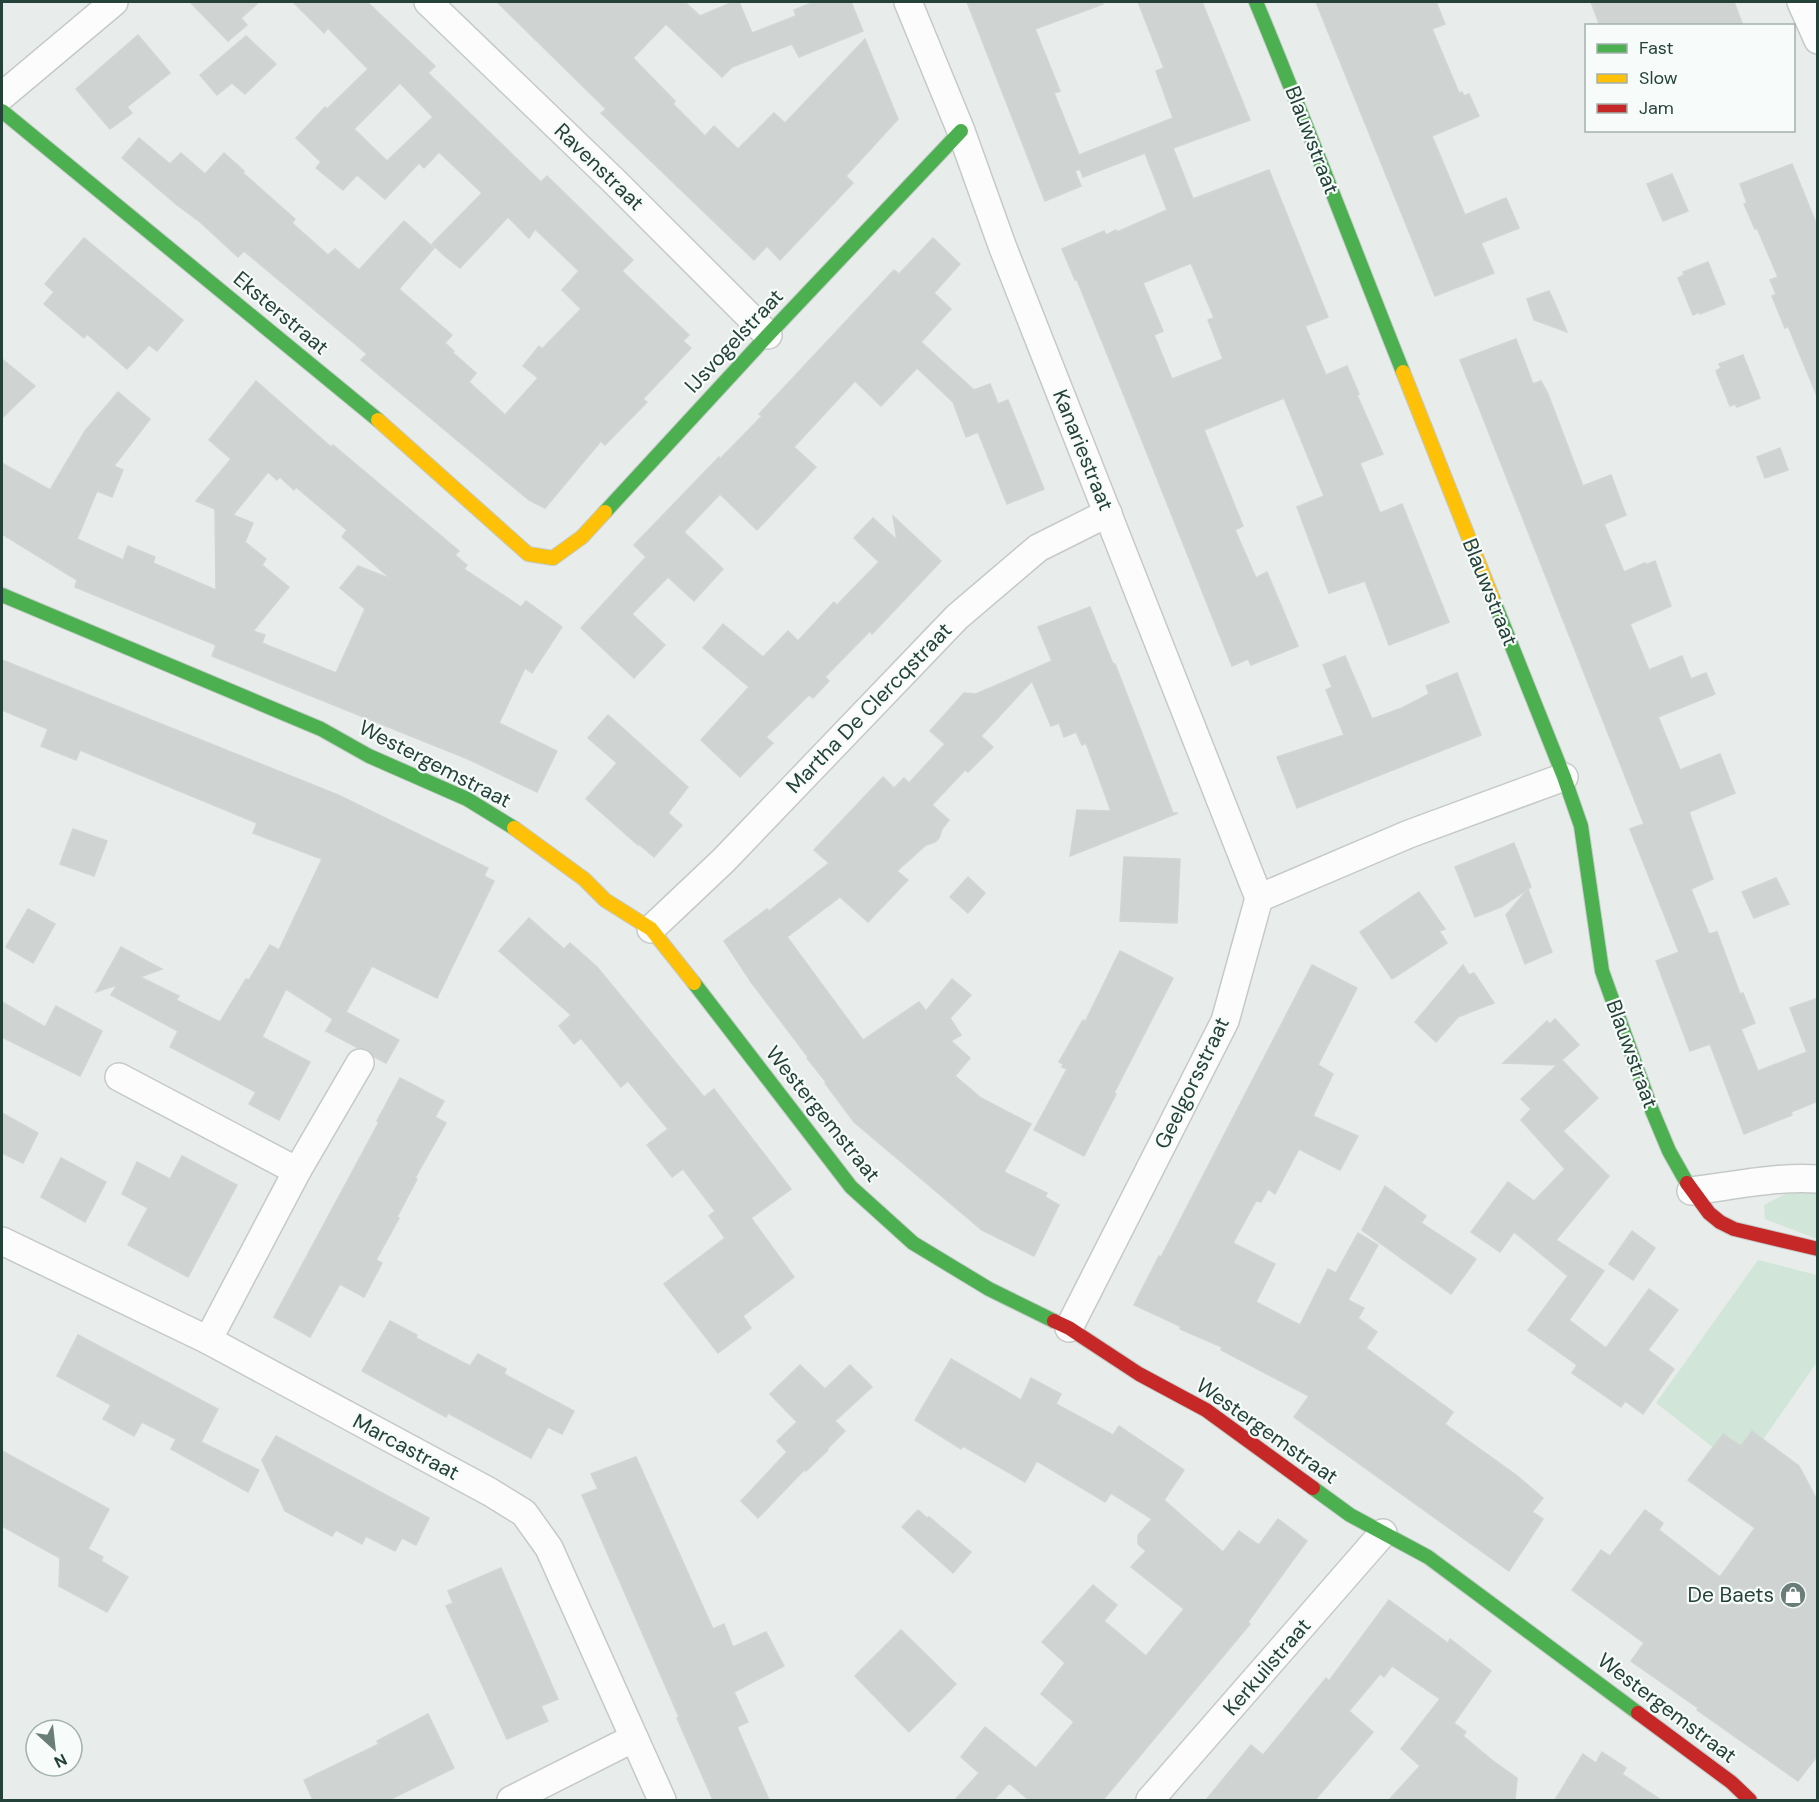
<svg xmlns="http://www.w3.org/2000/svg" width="1819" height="1802" font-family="'DM Sans',sans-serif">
	<rect width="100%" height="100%" fill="#e8edeb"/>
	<g fill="#d1e6d8">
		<path d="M1789 1192H1817V1239L1765 1219 1764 1205Z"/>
		<path d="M1758 1260 1817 1275V1362L1742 1470 1656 1403Z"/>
	</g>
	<g fill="#cfd4d2" stroke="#d1d6d4" stroke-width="1.5" fill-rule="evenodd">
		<path d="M190 2H259L241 18 247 25 228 41Z"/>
		<path d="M293 2H367L435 66 428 73 541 182 547 176 633 260 622 271 689 335 683 341 691 348 643 399 647 402 605 445 601 441 545 508 529 500 361 360 367 354 244 251 238 257 200 222 177 205 122 158 139 138 170 164 181 153 205 174 224 153 244 171 243 173 295 219 292 223 328 255 335 249 359 270 404 221 434 248 399 289 452 335 445 343 454 351 452 352 476 373 469 382 505 415 538 378 523 366 539 346 542 349 581 309 562 290 579 271 535 229 529 238 508 217 460 268 446 257 432 244 482 193 439 152 424 168 419 163 385 199 357 175 343 190 316 168 321 162 296 138 325 107 327 109 368 69 328 28 324 33ZM400 83 433 117 387 161 354 129Z"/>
		<path d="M497 2H688L686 3 700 16 733 2H739L752 33 796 16 794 10 814 2H851L863 31 799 57 792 44 732 67 722 77 666 24 633 58 675 101 673 104 705 136 714 126 738 149 774 113 785 123 865 39 898 119 846 176 853 183 780 260 767 246 754 260 601 113 606 109Z"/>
		<path d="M967 2H1102L1103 4 1035 29 1060 91 1054 93 1079 155 1173 118 1156 71 1164 68 1138 2H1202L1250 120 1173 148 1193 199 1269 170 1328 317 1305 326 1326 375 1347 366 1359 394 1357 395 1383 454 1360 463 1380 513 1402 504 1449 622 1389 645 1365 581 1329 593 1297 507 1324 496 1284 398 1204 430 1243 526 1235 530 1256 578 1267 572 1298 646 1251 665 1248 659 1232 666 1125 398 1077 280H1075L1062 249 1104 231 1106 235 1116 230 1117 232 1167 210 1145 153 1083 177 1080 169 1075 171 1081 186 1045 201ZM1191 263 1214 318 1208 320 1223 359 1172 379 1154 335 1163 331 1143 283Z"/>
		<path d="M1316 2H1436L1445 24 1432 29 1459 93 1462 92 1464 96 1469 94 1479 116 1432 136 1465 215 1506 198 1519 228 1481 243 1494 273 1435 296Z"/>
		<path d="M1591 2H1734L1743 26H1600Z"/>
		<path d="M138 35 170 73 127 107 132 113 110 129 76 89Z"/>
		<path d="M246 36 276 64 245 94 232 83 217 95 200 75Z"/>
		<path d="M1792 164 1818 228 1817 396 1788 326 1785 328 1772 296 1776 294 1770 280 1778 277 1757 228 1755 229 1744 204 1747 203 1740 184Z"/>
		<path d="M1672 174 1688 211 1663 221 1647 184Z"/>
		<path d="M84 238 183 320 157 351 149 345 127 369 87 334 84 338 44 304 54 292 45 284Z"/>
		<path d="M933 238 960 264 934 293 951 309 921 342 974 390 990 384 998 404 1008 400 1044 489 1007 504 978 432 966 437 953 402 917 368 881 406 855 381 794 447 816 467 757 530 720 494 684 532 723 569 694 601 668 577 632 614 665 645 634 678 581 628 646 557 634 545 719 457 720 459 762 416 759 414 894 270 899 274Z"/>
		<path d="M1708 262 1725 304 1700 314 1699 312 1693 315 1678 278 1684 275 1683 272Z"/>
		<path d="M1549 291 1556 306 1567 332 1534 320 1527 299Z"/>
		<path d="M1516 339 1533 384 1541 381 1548 394 1583 486 1611 475 1626 515 1604 524 1624 572 1645 563V565L1655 561 1671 606 1630 624 1649 670 1682 656 1691 679 1706 673 1715 694 1658 717 1680 770 1720 754 1735 793 1689 812 1713 879 1691 889 1709 934 1717 932 1740 994 1743 993 1755 1023 1741 1029 1758 1071 1807 1052 1790 1008 1818 998V1101L1791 1112 1792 1115 1744 1134 1710 1044 1690 1051 1656 961 1679 952 1630 829 1644 824 1460 360Z"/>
		<path d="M1743 355 1760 398 1737 407 1735 404 1730 406 1716 371 1721 368 1719 364Z"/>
		<path d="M2 359 35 386 2 418Z"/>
		<path d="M256 381 331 447 333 445 459 551 455 555 467 565 464 569 521 607 526 601 562 627 532 673 525 668 499 723 557 751 537 792 468 759 212 656 216 645 75 587 77 580 2 534V463L50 490 85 431 118 392 150 419 114 466 123 470 112 497 97 491 77 539 123 560 128 546 155 557 153 563 216 590 215 509 196 501 231 459 209 440ZM268 472 277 480 280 477 294 490 296 487 347 530 342 537 391 579 358 566 340 588 365 609 336 673 262 643 265 635 253 631 289 587 262 565 266 559 245 542 253 523 233 515Z"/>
		<path d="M1780 448 1788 470 1765 478 1757 457Z"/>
		<path d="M893 516 941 561 872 634 870 631 825 677 829 681 813 698 809 695 766 737 773 743 740 777 701 740 749 687 703 648 723 624 763 657 788 631 798 641 834 602 837 605 879 562 854 538 873 518 897 540Z"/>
		<path d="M1090 607 1113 664H1115L1173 813H1178L1070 856 1077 810 1111 811 1086 743 1082 745 1076 732 1064 737 1059 723 1051 726 1032 681 981 736 993 747 968 772 965 770 932 805 949 820 942 829 939 838 935 842 926 845 897 871 908 880 868 922 840 897 787 937 863 1040 919 1002 926 1011 952 979 971 995 950 1018 961 1035 951 1041 970 1058 955 1076 981 1098 1031 1124 1004 1172 1047 1193 1045 1197 1059 1205 1034 1256 982 1230 854 1122 825 1083 826 1082 807 1058 808 1057 751 982 724 941 767 909 769 911 829 863 814 850 883 777 894 788 904 778 909 783 945 744 930 731 964 693 976 694 1052 661 1038 627Z"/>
		<path d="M1345 656 1372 719 1402 708 1429 694 1426 686 1457 673 1481 735 1297 808 1277 757 1344 735 1326 690 1332 687 1323 665Z"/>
		<path d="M2 660 338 795 488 868 484 876 494 881 437 998 372 966 346 1012 399 1040 386 1063 374 1057 367 1049 358 1048 326 1031 333 1019 286 989 262 1037 310 1062 279 1120 249 1104 256 1092 170 1047 178 1031 111 995 117 985 96 992 121 947 162 969 140 977 179 996 176 1000 220 1022 246 979 249 980 270 945 279 950 322 859 253 833 257 823 80 750 76 760 41 746 48 729 2 710Z"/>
		<path d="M608 715 688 787 668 813 682 825 654 857 640 845H638L586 799 617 763 588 738Z"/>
		<path d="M73 829 107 841 94 876 60 864Z"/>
		<path d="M1514 843 1531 887 1501 907 1475 917 1455 867Z"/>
		<path d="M1124 857 1180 859 1177 923 1120 921Z"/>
		<path d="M968 877 985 893 968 913 950 897Z"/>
		<path d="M1776 878 1789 904 1754 918 1742 892Z"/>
		<path d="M1528 889 1552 952 1525 964 1506 915Z"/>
		<path d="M1419 892 1445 929 1439 931 1447 943 1392 979 1360 932Z"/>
		<path d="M28 909 55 924 33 963 6 947Z"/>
		<path d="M529 918 564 949 570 943 597 967 704 1097 714 1089 791 1189 751 1218 794 1277 743 1316 751 1328 718 1353 664 1284 725 1238 709 1216 715 1211 683 1169 672 1177 647 1145 668 1129 628 1081 621 1087 581 1038 574 1044 559 1026 571 1015 499 951Z"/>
		<path d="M1120 951 1173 978 1114 1093 1116 1094 1084 1156 1034 1130 1067 1069 1062 1067 1063 1064 1059 1062 1083 1020 1085 1022Z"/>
		<path d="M1312 965 1357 988 1318 1065 1333 1074 1313 1116 1358 1136 1340 1170 1299 1149 1275 1194 1268 1189 1261 1202 1256 1201 1233 1243 1275 1264 1256 1302 1300 1325 1328 1269 1336 1273 1358 1233 1378 1245 1348 1300 1364 1308 1358 1318 1377 1332 1366 1348 1453 1412 1445 1424 1516 1475 1543 1498 1532 1512 1543 1519 1509 1571 1294 1417 1309 1396 1221 1350 1222 1347 1180 1329V1326L1134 1305 1159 1256 1161 1257Z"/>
		<path d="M1463 965 1469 975 1474 973 1494 1003 1458 1017 1436 1042 1415 1022Z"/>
		<path d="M2 1002 45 1027 56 1006 102 1031 80 1076 2 1037Z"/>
		<path d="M1555 1019 1579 1045 1562 1060 1598 1098 1563 1131 1609 1176 1556 1240 1604 1271 1569 1320 1606 1348 1649 1289 1678 1310 1648 1350 1674 1369 1643 1414 1625 1401 1621 1407 1572 1373 1577 1365 1528 1330 1568 1276 1514 1232 1500 1252 1471 1232 1508 1182 1534 1201 1565 1169 1521 1120 1531 1109 1521 1099 1557 1065 1503 1063 1547 1021 1550 1024Z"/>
		<path d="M400 1078 444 1101 435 1117 446 1123 415 1178 417 1179 397 1217 399 1218 376 1260 382 1263 364 1297 340 1284 310 1337 274 1317 379 1122 377 1121Z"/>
		<path d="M2 1113 38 1133 23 1163 2 1153Z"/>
		<path d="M182 1156 237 1185 188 1277 128 1245 148 1208 122 1194 137 1162 170 1179Z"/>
		<path d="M61 1158 106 1182 85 1222 41 1197Z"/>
		<path d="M1385 1186 1426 1216 1421 1223 1476 1259 1451 1294 1362 1230Z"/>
		<path d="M1632 1231 1655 1248 1633 1280 1609 1264Z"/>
		<path d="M390 1321 417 1335 416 1338 470 1366 478 1354 506 1369 504 1374 574 1411 562 1434 548 1427 531 1458 448 1413 446 1417 362 1371Z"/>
		<path d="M78 1335 218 1409 201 1442 259 1470 248 1492 171 1449 176 1439 142 1422 134 1436 103 1419 111 1405 57 1376Z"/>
		<path d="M951 1359 1021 1400 1031 1378 1061 1394 1056 1404 1113 1435 1119 1426 1184 1470 1164 1500 1223 1552 1239 1531 1259 1545 1278 1519 1307 1541 1248 1622 1250 1624 1103 1800H1029L1009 1783 994 1800H955L979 1773 961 1757 985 1727 1036 1768 1074 1722 1041 1694 1065 1663 1042 1642 1093 1585 1117 1605 1104 1621 1146 1656 1184 1609 1131 1567 1146 1551 1138 1544V1535L1152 1519 1111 1493 1105 1502 1037 1461 1025 1482 963 1446 961 1449 915 1420Z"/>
		<path d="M800 1365 825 1389 850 1365 872 1387 835 1421 845 1431 828 1448V1450L806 1471 804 1470 758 1518 741 1501 787 1452 777 1441 797 1422 770 1394Z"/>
		<path d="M1752 1431 1799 1466 1818 1502V1755L1798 1781 1697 1710 1698 1708 1631 1661 1644 1643 1572 1590 1601 1550 1610 1556 1645 1510 1663 1523 1659 1530 1720 1577 1755 1528 1688 1480 1723 1434 1741 1446Z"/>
		<path d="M276 1436 429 1518 416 1545 402 1538 395 1551 366 1536 362 1544 336 1530 332 1536 285 1511 262 1460Z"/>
		<path d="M2 1451 109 1509 88 1549 103 1557 101 1561 128 1577 107 1612 59 1586 60 1558 2 1526Z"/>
		<path d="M636 1457 713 1629 724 1624 733 1647 766 1632 784 1666 734 1692 748 1722 737 1727 769 1800H713L677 1718 679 1717 582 1495 598 1489 591 1474Z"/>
		<path d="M918 1510 927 1518 929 1517 971 1552 953 1573 902 1527Z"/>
		<path d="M501 1568 558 1699 541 1706 548 1721 507 1739 446 1606 453 1603 448 1591Z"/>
		<path d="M1389 1600 1448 1643 1450 1639 1491 1671 1454 1723 1466 1732 1463 1736 1493 1761 1517 1778 1515 1800H1389L1420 1766 1401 1749 1440 1699 1392 1666 1384 1677 1380 1674 1349 1711 1373 1732 1315 1800H1206L1251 1745 1263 1755 1326 1678 1329 1681Z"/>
		<path d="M901 1630 956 1684 909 1732 855 1676Z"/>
		<path d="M428 1714 454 1768 389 1800H313L304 1780 379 1744 377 1741Z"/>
		<path d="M1602 1752 1626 1768 1622 1774 1661 1800H1555L1583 1754 1596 1763Z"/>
	</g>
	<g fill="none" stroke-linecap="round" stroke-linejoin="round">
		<g stroke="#c5cac8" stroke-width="30">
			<g id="street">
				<path d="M428 2 614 181 768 335"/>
				<path d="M908 2 961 131 1003 248 1259 898"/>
				<path d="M1801 2 1818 40"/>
				<path d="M2 96 114 2"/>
				<path d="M1259 898 1409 834 1564 777"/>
				<path d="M651 929 724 860 957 617 1038 548 1108 513"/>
				<path d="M119 1077 297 1171 208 1340"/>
				<path d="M297 1171 360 1063"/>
				<path d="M1691 1191C1732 1186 1776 1176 1818 1179"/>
				<path d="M2 1241 208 1340 490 1492 524 1513 549 1548 662 1800"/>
				<path d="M1069 1328 1225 1021 1259 898"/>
				<path d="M511 1800 634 1738"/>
				<path d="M1150 1800 1383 1533"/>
			</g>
		</g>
		<g stroke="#c3cbc8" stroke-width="16">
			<g id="fast">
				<path d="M1256 2C1307 125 1354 249 1403 372"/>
				<path d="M2 111 378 420"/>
				<path d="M605 512 768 335 961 131"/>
				<path d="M2 595 321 729 369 756 467 799 514 828"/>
				<path d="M1493 599 1564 777 1581 826 1602 971 1651 1108 1669 1151 1687 1183"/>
				<path d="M694 983 851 1187 913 1243 989 1289 1054 1321"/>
				<path d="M1313 1488 1350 1515 1428 1557 1638 1713"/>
			</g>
		</g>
		<g stroke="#c3cbc8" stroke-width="16">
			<g id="slow">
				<path d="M1403 372 1493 599"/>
				<path d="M378 420 528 554 553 558 582 537 605 512"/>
				<path d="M514 828 584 879 605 900 651 929 694 983"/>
			</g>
		</g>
		<g stroke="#c3cbc8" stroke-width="16">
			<g id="jam">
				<path d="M1687 1183 1709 1213 1720 1222 1734 1229 1818 1249"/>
				<path d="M1054 1321 1069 1328 1139 1374 1206 1410 1313 1488"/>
				<path d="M1638 1713 1731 1782 1750 1800"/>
			</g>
		</g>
		<use href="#street" stroke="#fcfcfc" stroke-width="27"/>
		<use href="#fast" stroke="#4caf50" stroke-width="14"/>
		<use href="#slow" stroke="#ffc107" stroke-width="14"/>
		<use href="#jam" stroke="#c62828" stroke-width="14"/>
	</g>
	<defs>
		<g id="shop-disc" transform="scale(1.35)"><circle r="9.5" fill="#697e78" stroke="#f7fbf9"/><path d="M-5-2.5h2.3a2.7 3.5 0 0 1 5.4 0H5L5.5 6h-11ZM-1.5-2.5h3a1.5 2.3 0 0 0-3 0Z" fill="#fff"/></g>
	</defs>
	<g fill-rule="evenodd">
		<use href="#shop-disc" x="1793" y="1595"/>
	</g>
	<g text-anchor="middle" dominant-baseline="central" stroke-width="4.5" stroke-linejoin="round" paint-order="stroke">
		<g font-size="21" fill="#24423a" stroke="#f7fbf9">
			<text transform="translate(1312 140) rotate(69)">Blauwstraat</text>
			<text transform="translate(599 167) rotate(44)">Ravenstraat</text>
			<text transform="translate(281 313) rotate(40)">Eksterstraat</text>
			<text transform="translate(734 341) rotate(-47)">IJsvogelstraat</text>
			<text transform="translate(1083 450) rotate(68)">Kanariestraat</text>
			<text transform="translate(1490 592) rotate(68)">Blauwstraat</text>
			<text transform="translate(869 708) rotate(-46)">Martha De Clercqstraat</text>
			<text transform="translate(435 764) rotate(27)">Westergemstraat</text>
			<text transform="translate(1632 1054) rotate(70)">Blauwstraat</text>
			<text transform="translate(1192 1083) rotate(-64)">Geelgorsstraat</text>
			<text transform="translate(823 1114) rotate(51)">Westergemstraat</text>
			<text transform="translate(1267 1431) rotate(35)">Westergemstraat</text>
			<text transform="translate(406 1447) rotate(28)">Marcastraat</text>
			<text transform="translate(1267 1667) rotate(-49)">Kerkuilstraat</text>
			<text transform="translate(1667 1708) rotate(37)">Westergemstraat</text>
		</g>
		<g font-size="21" fill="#24423a" stroke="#f7fbf9" text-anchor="end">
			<text x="1774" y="1595">De Baets</text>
		</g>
	</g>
	<rect width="1819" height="1802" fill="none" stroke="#24423a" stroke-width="6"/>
	<rect x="1585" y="24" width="210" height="108" fill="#f7fbf9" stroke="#a3b1ad" stroke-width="1.5"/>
	<rect x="1597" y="44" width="30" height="9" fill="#4caf50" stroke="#a3b1ad" stroke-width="1.5"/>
	<text x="1639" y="54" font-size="18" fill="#24423a">Fast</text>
	<rect x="1597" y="74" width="30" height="9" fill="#ffc107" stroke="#a3b1ad" stroke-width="1.5"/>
	<text x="1639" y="84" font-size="18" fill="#24423a">Slow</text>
	<rect x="1597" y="104" width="30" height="9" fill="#c62828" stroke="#a3b1ad" stroke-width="1.5"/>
	<text x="1639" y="114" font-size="18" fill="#24423a">Jam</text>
	<g transform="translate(54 1748) rotate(153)"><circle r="28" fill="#f7fbf9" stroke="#a3b1ad" stroke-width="1.5"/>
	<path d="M0-4.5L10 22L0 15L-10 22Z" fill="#697e78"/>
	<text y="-9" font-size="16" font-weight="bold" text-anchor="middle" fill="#24423a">N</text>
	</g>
</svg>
